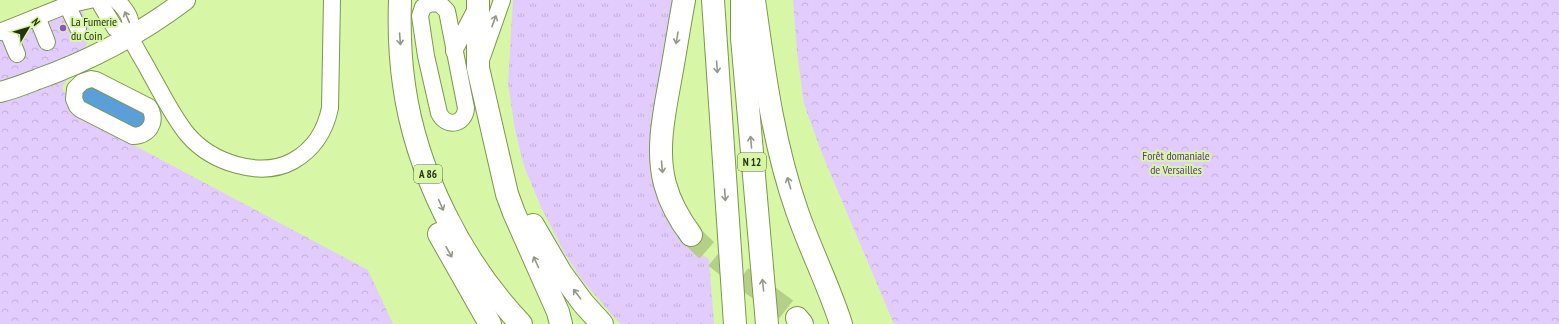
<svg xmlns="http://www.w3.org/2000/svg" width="1559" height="324" font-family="'PT Sans Narrow',sans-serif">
	<defs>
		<pattern id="grass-tufts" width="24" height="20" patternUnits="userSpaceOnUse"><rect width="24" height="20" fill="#e2ccfd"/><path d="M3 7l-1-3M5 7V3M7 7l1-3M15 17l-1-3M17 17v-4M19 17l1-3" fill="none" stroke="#c2b0d8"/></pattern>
		<pattern id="forest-crowns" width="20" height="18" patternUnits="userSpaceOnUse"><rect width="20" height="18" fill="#e2ccfd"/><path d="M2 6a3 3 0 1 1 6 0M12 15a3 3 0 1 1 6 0" fill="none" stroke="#c2b0d8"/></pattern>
	</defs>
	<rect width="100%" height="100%" fill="#d7f6a6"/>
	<path fill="url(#grass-tufts)" d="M513 0H674L653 123 677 229 691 247 709 259 714 324H620L582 280 564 252 541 207 524 166 515 130 508 83Z"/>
	<g fill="url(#forest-crowns)">
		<path d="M78 0 92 35 62 88 77 115 368 270 393 324H0V27Z"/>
		<path d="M793 0H1559V324H894L823 156 804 104 797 52Z"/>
	</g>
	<path fill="#5a9fd8" stroke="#4b7e9d" d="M87 83 148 112 141 131 82 106 79 91Z"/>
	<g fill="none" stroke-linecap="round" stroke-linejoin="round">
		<path stroke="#b4cf88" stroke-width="22" stroke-dasharray="22 11" stroke-linecap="butt" d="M691 235C722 268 763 289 797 318"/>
		<g stroke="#7c974c" stroke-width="18">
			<g id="minor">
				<path d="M103 0 101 5 115 28 130 37"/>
				<path d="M116 0C121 4 129 14 130 20 131 26 129 33 131 38 136 50 144 61 150 73 161 92 174 119 188 135 211 162 260 179 293 161 314 149 325 132 330 108L332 0"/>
				<path d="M431 3 440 4 447 11 466 108C465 125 446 128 439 113L426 56 420 16 423 7Z"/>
				<path d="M67 5 78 28"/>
				<path d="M37 17 47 42"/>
				<path d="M7 30 17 54"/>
				<path d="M0 32 67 5 90 0"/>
				<path d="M454 51 477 7"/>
				<path d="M482 57 502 0"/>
				<path d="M91 79 96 80 149 107C158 120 150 136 133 136L80 109 77 106 74 99 75 89 82 82Z"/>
			</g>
		</g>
		<g stroke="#7c974c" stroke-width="22">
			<path id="major" d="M0 92C13 89 25 84 38 79 91 60 140 34 185 0"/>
		</g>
		<g stroke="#7c974c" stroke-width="24">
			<g id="highway">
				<path d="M400 0C399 28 400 57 404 85 416 171 461 261 521 324"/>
				<path d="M478 0V68L507 194 514 213 558 312 561 324"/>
				<path d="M684 0C679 27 675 54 670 81 664 114 656 151 665 184 670 203 679 219 691 235"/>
				<path d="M713 0 735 324"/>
				<path d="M742 0V38L767 324"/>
				<path d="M754 0C764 71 773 143 797 211 810 249 829 286 841 324"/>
				<path d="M533 225 561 273 583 303 602 324"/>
				<path d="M439 234 490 324"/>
				<path d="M797 318 802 324"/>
			</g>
		</g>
		<use href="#minor" stroke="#fff" stroke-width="16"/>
		<use href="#major" stroke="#fff" stroke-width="20"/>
		<use href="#highway" stroke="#fff" stroke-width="22"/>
	</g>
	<defs><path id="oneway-shaft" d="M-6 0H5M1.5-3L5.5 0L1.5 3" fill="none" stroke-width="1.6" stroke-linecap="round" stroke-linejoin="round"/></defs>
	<g stroke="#939888">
		<use href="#oneway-shaft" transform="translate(127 17) rotate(-113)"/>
		<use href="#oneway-shaft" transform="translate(494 21) rotate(-70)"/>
		<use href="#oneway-shaft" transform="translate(677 38) rotate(100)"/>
		<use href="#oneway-shaft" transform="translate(400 39) rotate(86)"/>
		<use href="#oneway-shaft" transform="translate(717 67) rotate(86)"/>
		<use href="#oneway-shaft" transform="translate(751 142) rotate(-95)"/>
		<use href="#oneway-shaft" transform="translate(662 167) rotate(85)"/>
		<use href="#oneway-shaft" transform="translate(789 183) rotate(-106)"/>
		<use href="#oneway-shaft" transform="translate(725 195) rotate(86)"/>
		<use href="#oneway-shaft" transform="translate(441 205) rotate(66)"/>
		<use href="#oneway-shaft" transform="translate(449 252) rotate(61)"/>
		<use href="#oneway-shaft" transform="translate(536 262) rotate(-114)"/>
		<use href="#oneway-shaft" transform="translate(763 285) rotate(-96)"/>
		<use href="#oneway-shaft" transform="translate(577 294) rotate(-127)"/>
	</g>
	<circle fill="#8f51c7" stroke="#d7f6a6" stroke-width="1.5" cx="63" cy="28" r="4"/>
	<g text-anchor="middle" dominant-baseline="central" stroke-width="4" stroke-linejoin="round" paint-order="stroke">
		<g fill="#d7f6a6" stroke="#5c6d3e" stroke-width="1">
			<rect x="738" y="153" width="28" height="18" rx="3"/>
			<rect x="414" y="165" width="28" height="18" rx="3"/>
		</g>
		<g font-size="11" font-weight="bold" fill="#273212">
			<text x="752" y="162">N 12</text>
			<text x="428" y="174">A 86</text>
		</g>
		<g font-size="12" fill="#273212" stroke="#d7f6a6" text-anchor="start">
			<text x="71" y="21">La Fumerie<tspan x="71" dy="14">du Coin</tspan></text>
		</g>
		<g font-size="12" fill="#63368c" stroke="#d7f6a6">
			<text x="1176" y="155">Forêt domaniale<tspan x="1176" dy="14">de Versailles</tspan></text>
		</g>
	</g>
	<g transform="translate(28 28) rotate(52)" stroke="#d7f6a6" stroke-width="3" paint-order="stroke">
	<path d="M0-3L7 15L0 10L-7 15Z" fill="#273212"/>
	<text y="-6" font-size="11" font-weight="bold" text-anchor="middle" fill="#273212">N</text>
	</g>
</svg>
